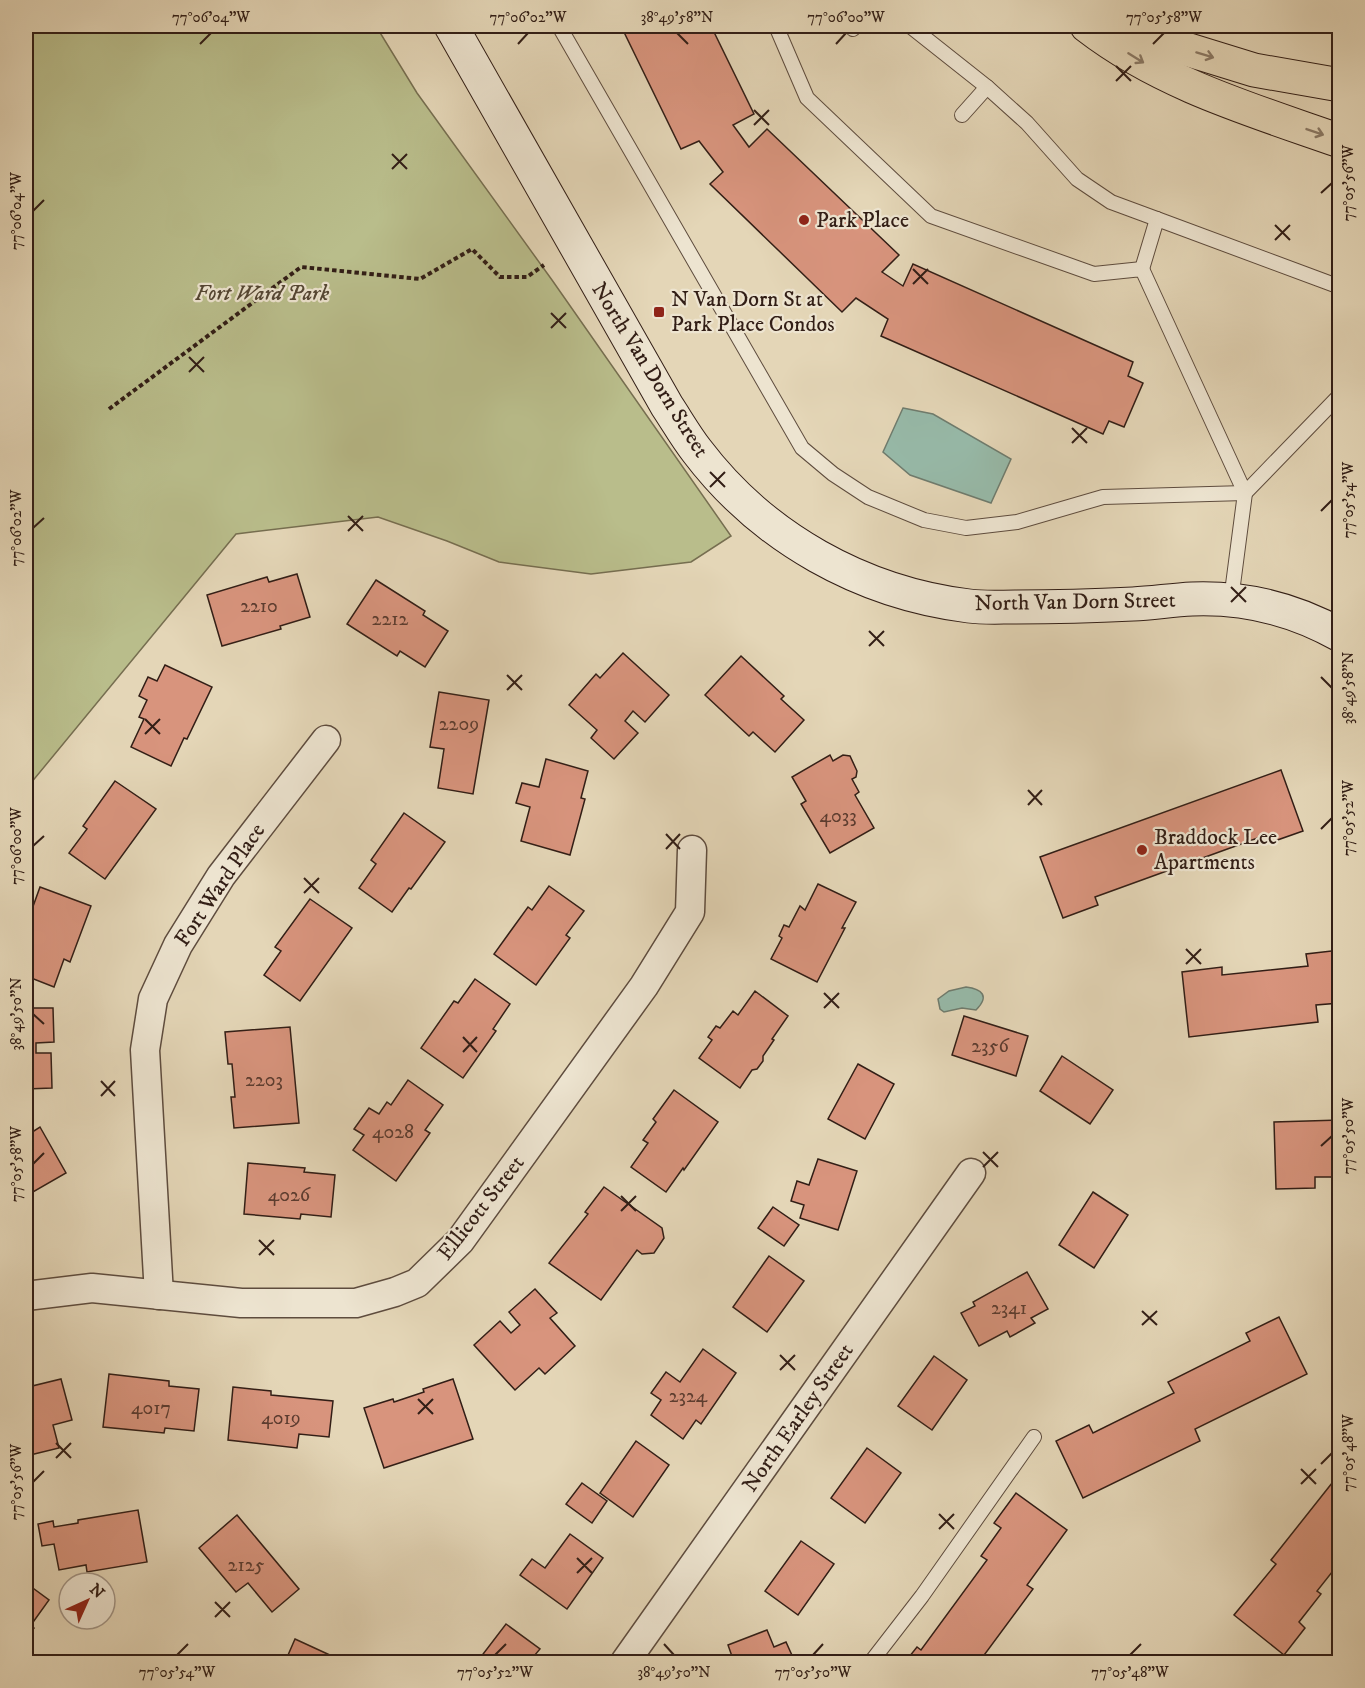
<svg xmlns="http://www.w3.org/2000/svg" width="1365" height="1688" font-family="'IM FELL DW Pica',serif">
	<rect width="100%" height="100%" fill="#e4d6b7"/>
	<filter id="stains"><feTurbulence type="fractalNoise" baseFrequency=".00333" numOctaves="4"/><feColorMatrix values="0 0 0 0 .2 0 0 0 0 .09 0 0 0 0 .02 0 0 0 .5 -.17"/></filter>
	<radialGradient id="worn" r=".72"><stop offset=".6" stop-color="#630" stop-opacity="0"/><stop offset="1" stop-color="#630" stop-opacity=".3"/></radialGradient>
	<path fill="#b9bd8b" stroke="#766e50" stroke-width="1.5" d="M26 26H376L417 93 552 280 731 536 691 562 591 574 499 562 447 541 378 517 236 534 26 789Z"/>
	<g fill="#97baa9" stroke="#6f7c6e" stroke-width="1.5">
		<path d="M903 408 933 414 1011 459 991 503 910 475 883 452Z"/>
		<path d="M966 987C982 989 990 996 976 1010L962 1008 944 1012 940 1009 938 999 949 991Z"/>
	</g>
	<g fill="#d8947d" stroke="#321e16" stroke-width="1.5">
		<path d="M621 26H711L754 114 733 125 749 147 767 129 899 255 882 272 903 286 913 264 1133 362 1128 376 1143 383 1124 427 1109 421 1103 434 881 336 888 319 856 298 842 312 710 184 723 172 699 141 681 149Z"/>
		<path d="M297 574 310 617 280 626 281 629 222 646 207 595 267 577 269 582Z"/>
		<path d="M376 580 425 611 423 615 448 631 425 667 400 651 397 656 347 624Z"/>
		<path d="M623 653 669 695 645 722 633 711 625 721 638 733 614 759 591 738 597 730 569 705 596 674 600 678Z"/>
		<path d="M741 656 784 696 781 699 804 720 775 752 753 732 749 736 705 695Z"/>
		<path d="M165 665 212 687 187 739 184 738 171 766 131 747 144 719 139 717 147 700 139 696 148 677 157 681Z"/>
		<path d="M439 692 489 700 473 794 438 788 444 749 430 747Z"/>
		<path d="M830 755 833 761 843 755 850 756 857 771 856 777 852 779 859 792 855 795 874 828 830 853 801 804 806 801 792 777Z"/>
		<path d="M546 759 588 771 581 798 585 799 570 855 521 841 530 807 516 803 522 783 539 787Z"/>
		<path d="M1281 770 1303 831 1269 843 1266 835 1095 897 1098 905 1063 918 1040 857Z"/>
		<path d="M115 781 156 809 105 879 69 853 87 829 83 826Z"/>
		<path d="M404 813 445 842 411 889 409 888 392 912 359 888 376 864 371 860Z"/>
		<path d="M818 884 856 902 842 928H845L817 982 771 959 782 938 779 936 784 925 789 927 800 906 805 910Z"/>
		<path d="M549 886 584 911 566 935 570 938 536 985 494 954 528 907 532 910Z"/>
		<path d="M40 887 91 906 70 962 64 959 54 987 26 976V926Z"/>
		<path d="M310 899 352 928 300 1001 264 975 281 951 275 947Z"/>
		<path d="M1340 950V1003L1316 1005 1318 1022 1189 1037 1182 972 1222 967V975L1308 966 1306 954Z"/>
		<path d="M475 979 510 1004 493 1029 496 1031 463 1078 421 1048 454 1001 458 1003Z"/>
		<path d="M755 991 788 1016 772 1039 774 1040 763 1056V1061L757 1069 752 1070 740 1088 699 1058 712 1040 708 1037 716 1026 720 1028 733 1011 738 1015Z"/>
		<path d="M26 1008H53L54 1042 36 1043V1053H51L52 1088 26 1089Z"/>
		<path d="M964 1016 1028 1036 1016 1076 952 1055Z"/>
		<path d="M290 1027 299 1123 234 1128 231 1097H235L232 1064H228L225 1032Z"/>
		<path d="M1062 1056 1113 1090 1090 1124 1040 1091Z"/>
		<path d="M858 1064 894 1084 865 1139 828 1119Z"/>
		<path d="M408 1080 443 1105 425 1130 430 1133 396 1181 353 1150 364 1135 354 1129 369 1108 379 1114 387 1102 391 1105Z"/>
		<path d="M674 1090 718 1122 684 1170 683 1168 666 1192 631 1167 648 1143 643 1140 656 1122 653 1119Z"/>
		<path d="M1340 1120V1177H1315V1188L1276 1189 1274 1122Z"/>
		<path d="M40 1127 66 1173 26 1196V1136Z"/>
		<path d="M818 1159 857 1171 838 1230 800 1218 804 1205 791 1201 797 1181 809 1185Z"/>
		<path d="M248 1163 305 1168 304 1172 335 1175 331 1217 301 1214 300 1219 244 1214Z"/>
		<path d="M604 1187 662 1228 664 1238 654 1253 642 1254 637 1250 601 1300 549 1263 588 1214 585 1212Z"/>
		<path d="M1093 1192 1128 1215 1094 1268 1059 1245Z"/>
		<path d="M773 1207 799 1225 784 1246 758 1228Z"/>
		<path d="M769 1256 804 1281 767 1332 733 1307Z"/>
		<path d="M1027 1272 1048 1309 1031 1318 1035 1323 1010 1337 1007 1331 979 1346 961 1313 975 1306 973 1302Z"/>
		<path d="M1335 1274 1340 1275V1338H1335Z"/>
		<path d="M535 1289 557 1313 550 1318 575 1346 545 1374 539 1368 515 1390 474 1345 500 1321 511 1333 520 1325 509 1312Z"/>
		<path d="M1279 1317 1307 1374 1195 1429 1200 1441 1083 1498 1056 1441 1089 1425 1093 1433 1174 1393 1168 1382 1250 1341 1246 1333Z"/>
		<path d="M703 1349 736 1373 701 1424 696 1420 683 1439 651 1415 661 1400 651 1393 666 1372 680 1382Z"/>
		<path d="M934 1356 967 1380 932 1430 898 1406Z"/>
		<path d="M109 1374 169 1381V1386L199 1389 194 1431 165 1428 164 1433 103 1427Z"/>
		<path d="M61 1379 72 1420 53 1425 59 1448 26 1456V1382L30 1380 32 1386Z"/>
		<path d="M453 1379 473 1439 384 1468 364 1408 393 1399 394 1402 424 1392 423 1389Z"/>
		<path d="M233 1387 271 1391V1395L333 1401 329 1437 299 1434 297 1448 228 1440Z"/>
		<path d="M636 1441 669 1465 633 1517 600 1493Z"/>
		<path d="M867 1448 901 1473 865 1523 831 1498Z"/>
		<path d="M1340 1473V1562L1317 1591 1321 1594 1299 1622 1305 1628 1284 1655 1234 1615 1276 1564 1271 1560Z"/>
		<path d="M582 1483 607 1501 592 1523 566 1504Z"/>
		<path d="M1016 1493 1067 1530 1027 1585 1033 1589 979 1662H905L917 1647 921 1650 987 1560 981 1556 1001 1528 994 1523Z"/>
		<path d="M138 1510 147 1562 87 1572 86 1565 59 1570 54 1544 42 1546 38 1524 53 1521 54 1527 78 1523V1520Z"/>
		<path d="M237 1515 299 1589 272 1612 248 1583 236 1592 199 1548Z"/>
		<path d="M570 1534 603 1558 567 1609 520 1575 532 1559 545 1568Z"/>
		<path d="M801 1541 834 1564 798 1615 765 1591Z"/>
		<path d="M26 1583 49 1600 31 1625 34 1628 26 1639Z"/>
		<path d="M506 1624 540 1649 529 1662H477Z"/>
		<path d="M767 1630 774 1647 786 1642 795 1662H734L728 1645Z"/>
		<path d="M295 1639 345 1662H285Z"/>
	</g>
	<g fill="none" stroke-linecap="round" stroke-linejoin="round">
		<g stroke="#5e4c3e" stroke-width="16">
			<g id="lane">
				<path d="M559 26 802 448 833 474 868 497 924 520 966 528 1017 522 1103 497 1245 493 1340 395"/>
				<path d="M776 26 807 98 931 216 1094 274 1142 269 1245 493 1231 600"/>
				<path d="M852 26 853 29"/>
				<path d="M910 26 987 87 1027 123 1077 179 1111 202 1157 219"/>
				<path d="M962 115 987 87"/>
				<path d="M1142 269 1157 219 1340 287"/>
				<path d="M871 1662 922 1596 1034 1437"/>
			</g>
		</g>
		<g stroke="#5e4c3e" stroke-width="31">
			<g id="street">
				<path d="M159 1295 145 1050 153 999 178 945 221 876 326 740"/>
				<path d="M26 1296 92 1288 241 1303H356L395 1292 417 1283 460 1241 644 986 690 912 692 850"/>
				<path d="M625 1662 971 1173"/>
			</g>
		</g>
		<g stroke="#321e16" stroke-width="35">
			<path id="secondary" d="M451 26 667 406C677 421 686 437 697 451 763 538 862 593 969 606 984 608 1000 607 1015 607 1054 607 1093 606 1133 604 1153 603 1172 600 1192 599 1244 597 1294 609 1340 635"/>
		</g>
		<g stroke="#321e16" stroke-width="35">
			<g id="highway">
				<path d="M1087 26C1162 84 1252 110 1340 141"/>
				<path d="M1131 26 1173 45 1254 70 1340 85"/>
			</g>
		</g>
		<path stroke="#321e16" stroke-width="4" stroke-dasharray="4.5 3" stroke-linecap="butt" d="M109 409 301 267 420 279 472 249 500 277H527L544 265"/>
		<use href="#lane" stroke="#ede4d0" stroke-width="14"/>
		<use href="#street" stroke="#ede4d0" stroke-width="28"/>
		<use href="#secondary" stroke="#ede4d0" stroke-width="33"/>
		<use href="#highway" stroke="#e4d6b7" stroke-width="33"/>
	</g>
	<defs><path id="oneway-shaft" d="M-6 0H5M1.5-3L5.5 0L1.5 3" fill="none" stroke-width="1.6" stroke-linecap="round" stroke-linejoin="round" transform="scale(1.5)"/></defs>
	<g stroke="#8b7a66">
		<use href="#oneway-shaft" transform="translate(1205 55) rotate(17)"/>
		<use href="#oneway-shaft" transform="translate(1136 58) rotate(32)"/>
		<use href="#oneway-shaft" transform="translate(1315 132) rotate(19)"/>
	</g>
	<path fill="none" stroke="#321e16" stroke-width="2" d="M677 33 688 44M200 44 211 33M518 44 528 33M836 44 846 33M1153 44 1164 33M1116 66 1131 81M1116 81 1131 66M754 110 769 125M754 125 769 110M392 154 407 169M392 169 407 154M1321 193 1332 183M33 211 44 200M1275 225 1290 240M1275 240 1290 225M913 269 928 284M913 284 928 269M551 313 566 328M551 328 566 313M189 357 204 372M189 372 204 357M1072 428 1087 443M1072 443 1087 428M710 472 725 487M710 487 725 472M1321 511 1332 500M348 516 363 531M33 528 44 518M348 531 363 516M1231 587 1246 602M1231 602 1246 587M869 631 884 646M869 646 884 631M507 675 522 690M1321 677 1332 688M507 690 522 675M145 719 160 734M145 734 160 719M1028 790 1042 805M1028 805 1042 790M1321 829 1332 818M666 834 680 849M33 846 44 836M666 849 680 834M304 878 319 893M304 893 319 878M1186 949 1201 964M1186 964 1201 949M824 993 839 1008M824 1008 839 993M33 1014 44 1024M463 1037 477 1052M463 1052 477 1037M101 1081 115 1096M101 1096 115 1081M1321 1146 1332 1136M983 1152 998 1167M33 1164 44 1153M983 1167 998 1152M621 1196 636 1211M621 1211 636 1196M259 1240 274 1255M259 1255 274 1240M1142 1311 1157 1325M1142 1325 1157 1311M780 1355 795 1370M780 1370 795 1355M418 1399 433 1414M418 1414 433 1399M56 1443 71 1458M56 1458 71 1443M1321 1464 1332 1453M1301 1469 1316 1484M33 1482 44 1471M1301 1484 1316 1469M939 1514 954 1529M939 1529 954 1514M577 1558 592 1573M577 1573 592 1558M215 1602 230 1617M215 1617 230 1602M664 1644 674 1655M177 1655 188 1644M495 1655 506 1644M813 1655 823 1644M1130 1655 1141 1644"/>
	<g fill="#8f2418" stroke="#ede4d0" stroke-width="2">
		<circle cx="804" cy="220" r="6"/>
		<rect x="653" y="306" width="12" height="12" rx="3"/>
		<circle cx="1142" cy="850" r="6"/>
	</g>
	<g text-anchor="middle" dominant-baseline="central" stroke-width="4.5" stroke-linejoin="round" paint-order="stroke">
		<g font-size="20" fill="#5c3c30">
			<text x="259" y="606">2210</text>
			<text x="390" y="619">2212</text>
			<text x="459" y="724">2209</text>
			<text x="838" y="816">4033</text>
			<text x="990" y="1046">2356</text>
			<text x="264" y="1080">2203</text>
			<text x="393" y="1132">4028</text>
			<text x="289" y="1195">4026</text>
			<text x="1009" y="1308">2341</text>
			<text x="688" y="1396">2324</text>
			<text x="151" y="1408">4017</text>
			<text x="281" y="1418">4019</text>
			<text x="246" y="1565">2125</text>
		</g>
		<g font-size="22" fill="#321e16" stroke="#ede4d0" text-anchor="start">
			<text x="816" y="220">Park Place</text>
			<text x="671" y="299">N Van Dorn St at<tspan x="671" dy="25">Park Place Condos</tspan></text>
			<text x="1154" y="837">Braddock Lee<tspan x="1154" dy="25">Apartments</tspan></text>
		</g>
		<g font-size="22" font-style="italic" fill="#544633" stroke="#ede4d0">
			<text x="262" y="293">Fort Ward Park</text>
		</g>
		<g font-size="22" fill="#321e16" stroke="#ede4d0">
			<text transform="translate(650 370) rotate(58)">North Van Dorn Street</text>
			<text transform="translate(1075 602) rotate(-1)">North Van Dorn Street</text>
			<text transform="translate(220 885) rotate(-56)">Fort Ward Place</text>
			<text transform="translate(481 1208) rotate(-52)">Ellicott Street</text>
			<text transform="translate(798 1418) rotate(-55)">North Earley Street</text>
		</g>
	</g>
	<rect width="1365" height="1688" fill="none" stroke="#e4d6b7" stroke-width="66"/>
	<g transform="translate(87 1601) rotate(45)"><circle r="28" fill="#ede4d0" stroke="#a29586" stroke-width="1.5"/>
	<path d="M0-4.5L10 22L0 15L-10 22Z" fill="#8f2418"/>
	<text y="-9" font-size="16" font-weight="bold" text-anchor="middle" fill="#321e16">N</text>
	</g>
	<rect x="33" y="33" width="1299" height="1622" fill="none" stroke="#321e16" stroke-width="2"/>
	<g font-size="15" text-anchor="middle" fill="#321e16">
		<text x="211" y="22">77°06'04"W</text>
		<text x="528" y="22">77°06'02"W</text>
		<text x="677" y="22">38°49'58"N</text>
		<text x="846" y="22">77°06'00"W</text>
		<text x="1164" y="22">77°05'58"W</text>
		<text transform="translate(1348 183) rotate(-90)" y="5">77°05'56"W</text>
		<text transform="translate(16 211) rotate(-90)" y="5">77°06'04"W</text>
		<text transform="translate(1348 500) rotate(-90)" y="5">77°05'54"W</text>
		<text transform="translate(16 528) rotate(-90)" y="5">77°06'02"W</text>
		<text transform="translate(1348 688) rotate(-90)" y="5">38°49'58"N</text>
		<text transform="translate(1348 818) rotate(-90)" y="5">77°05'52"W</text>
		<text transform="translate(16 846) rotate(-90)" y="5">77°06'00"W</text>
		<text transform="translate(16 1014) rotate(-90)" y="5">38°49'50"N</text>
		<text transform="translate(1348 1136) rotate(-90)" y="5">77°05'50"W</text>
		<text transform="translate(16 1164) rotate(-90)" y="5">77°05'58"W</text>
		<text transform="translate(1348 1453) rotate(-90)" y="5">77°05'48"W</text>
		<text transform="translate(16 1482) rotate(-90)" y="5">77°05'56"W</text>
		<text x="177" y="1677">77°05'54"W</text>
		<text x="495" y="1677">77°05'52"W</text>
		<text x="674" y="1677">38°49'50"N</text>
		<text x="813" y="1677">77°05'50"W</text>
		<text x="1130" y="1677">77°05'48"W</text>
	</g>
	<rect width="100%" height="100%" filter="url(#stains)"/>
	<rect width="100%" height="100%" fill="url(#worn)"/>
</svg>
